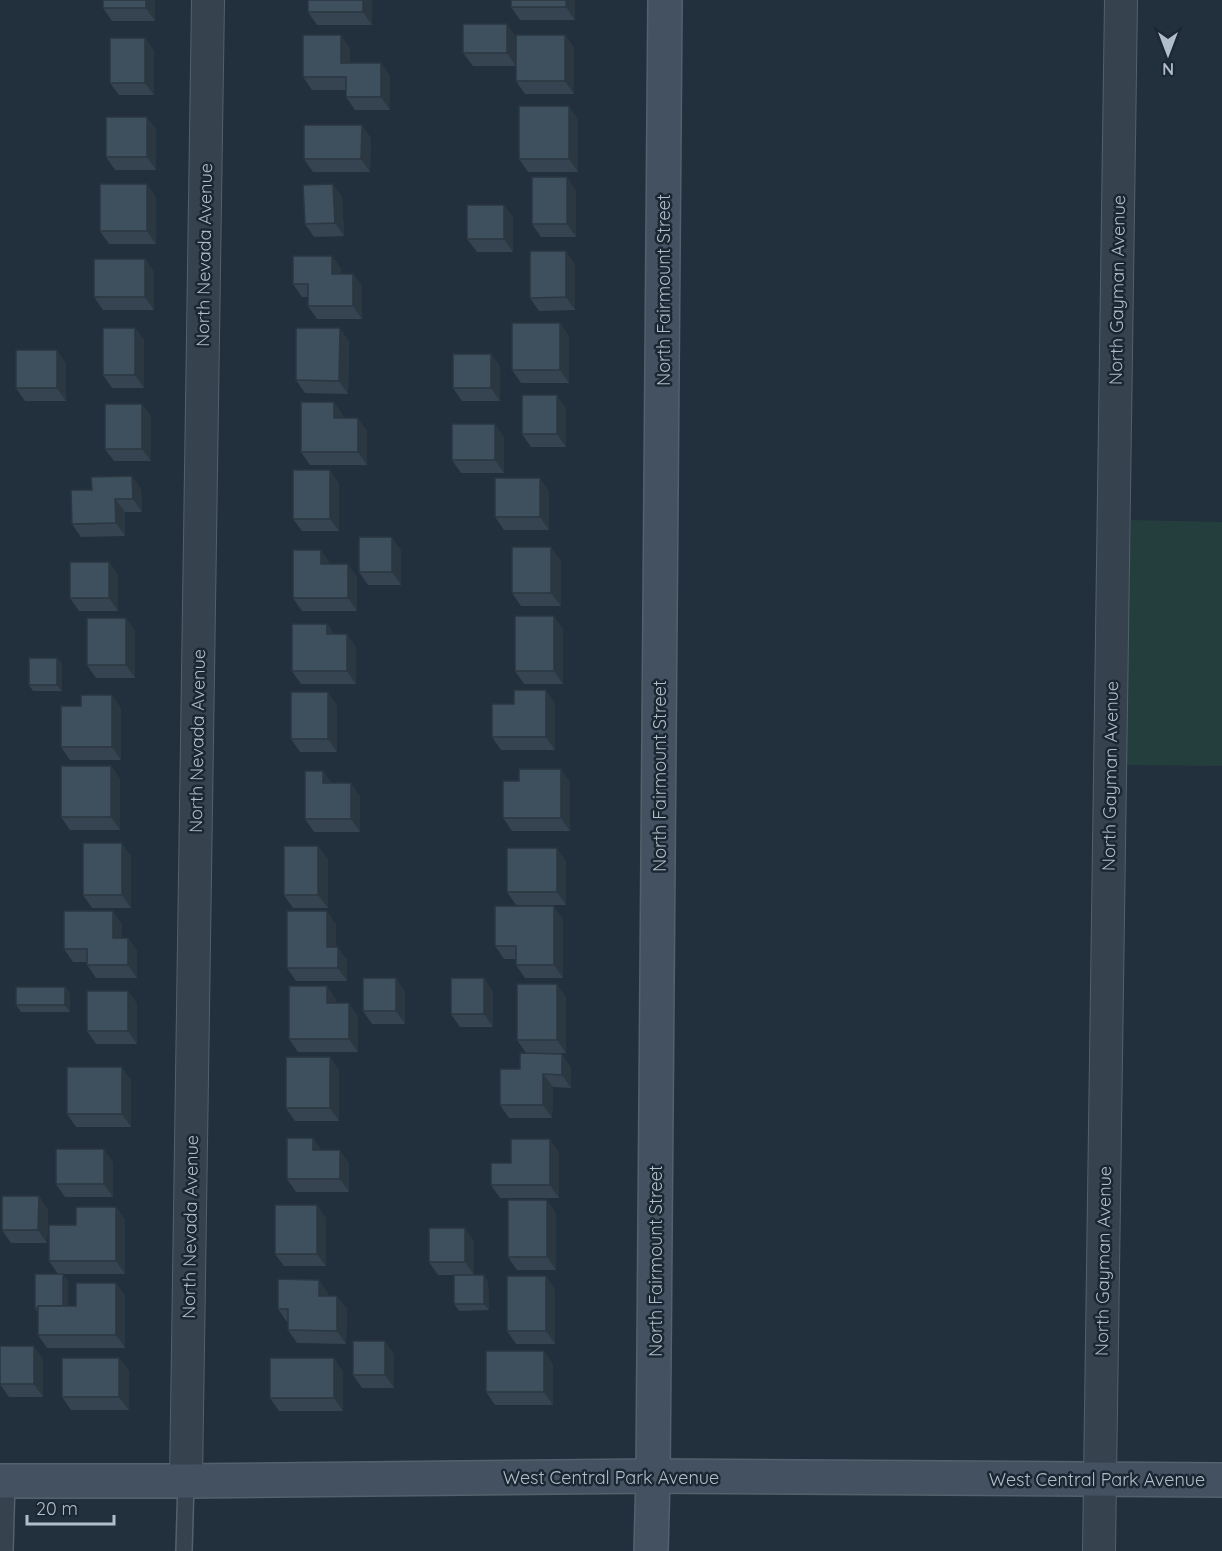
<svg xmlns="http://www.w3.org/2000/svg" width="1222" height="1551" font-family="Quicksand,sans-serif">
	<rect width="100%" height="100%" fill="#22303d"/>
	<path fill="#243e3e" d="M1131 520 1222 522V766L1123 765Z"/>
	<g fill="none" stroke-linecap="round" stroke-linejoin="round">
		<g stroke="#54606b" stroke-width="18">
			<g id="lane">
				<path d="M5 1551 7 1481"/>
				<path d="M184 1551 186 1481"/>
			</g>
		</g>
		<g stroke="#54606b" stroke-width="34">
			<g id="street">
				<path d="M186 1481 208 0"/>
				<path d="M1099 1551 1121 0"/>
			</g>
		</g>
		<g stroke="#54606b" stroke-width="36">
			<g id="secondary">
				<path d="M0 1481H186L653 1476 1222 1480"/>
				<path d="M651 1551 653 1476 665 0"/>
			</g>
		</g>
		<use href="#lane" stroke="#36424d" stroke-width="15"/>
		<use href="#street" stroke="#36424d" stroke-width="32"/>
		<use href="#secondary" stroke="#445161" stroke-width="33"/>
	</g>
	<g fill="#354450">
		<path d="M155 0V21H112L103 8Z"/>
		<path d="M372 0V25H317L308 12Z"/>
		<path d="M575 0V20H520L511 7Z"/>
		<path d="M565 35 574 48V94H525L516 81Z"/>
		<path d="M516 37V66H473L463 53Z"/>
		<path d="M145 38 154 51V95H119L110 83Z"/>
		<path d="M350 48V63H381L390 76V110H355L346 97V90H312L303 77Z"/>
		<path d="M578 119V172H528L519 159Z"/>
		<path d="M156 129V170H115L106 157Z"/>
		<path d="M371 138 370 172H313L304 159Z"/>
		<path d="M576 190V237H541L532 224Z"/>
		<path d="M156 197V244H109L100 231Z"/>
		<path d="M342 197 344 236 314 237 305 224Z"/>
		<path d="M504 205 513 217V252H477L467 239Z"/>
		<path d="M332 256 341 269V274H353L362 286V319H317L308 306V297H302L293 284Z"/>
		<path d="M145 259 154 272V310H103L94 297Z"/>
		<path d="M575 264V310L539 311 530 298Z"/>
		<path d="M560 323 569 336V383H521L512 370Z"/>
		<path d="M135 328 144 340V388H112L103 375Z"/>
		<path d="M349 341 348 394 305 393 296 380Z"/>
		<path d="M491 354 500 367V401H462L453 388Z"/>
		<path d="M66 363V401H25L16 388Z"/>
		<path d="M142 404 151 417V461H114L105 449Z"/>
		<path d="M566 408V447H531L522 434Z"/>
		<path d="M343 415V418L367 431V465H310L301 452Z"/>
		<path d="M504 437V473H461L452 460Z"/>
		<path d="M339 483V531H302L293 519Z"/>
		<path d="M141 489 142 512H125V536L81 537 72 524 71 490Z"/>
		<path d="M549 491V530H504L495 517Z"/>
		<path d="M401 550V585H368L359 572Z"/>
		<path d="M561 560V606H521L512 593Z"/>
		<path d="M109 562 118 575V611H79L70 598Z"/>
		<path d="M330 563V564L357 577V611H302L293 598Z"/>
		<path d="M126 618 135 631V678H96L87 665Z"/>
		<path d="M327 624 334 634 356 647V684H301L292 671Z"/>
		<path d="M563 629V684H524L515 671Z"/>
		<path d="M57 658 62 664V691H33L29 685Z"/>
		<path d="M555 703V750H501L492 737Z"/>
		<path d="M337 705V752H300L291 739Z"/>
		<path d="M81 706 121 708V760H70L61 747Z"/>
		<path d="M111 766 120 779V830H70L61 817Z"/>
		<path d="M323 771 331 783 360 796V832H314L305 819Z"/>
		<path d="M570 782V831H512L503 818Z"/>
		<path d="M131 856V908H92L83 895Z"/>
		<path d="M328 859V908H293L284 895Z"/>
		<path d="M566 861V905H516L507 892Z"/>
		<path d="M563 919V978H525L516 965V959H504L495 946Z"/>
		<path d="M122 924V938H128L137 951V978H96L87 965V962H73L64 949Z"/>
		<path d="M336 924V947L347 960V981H296L287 968Z"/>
		<path d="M128 991 137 1004V1044H96L87 1031Z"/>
		<path d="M405 991V1024H372L363 1011Z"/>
		<path d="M493 991V1027H460L451 1014Z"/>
		<path d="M70 993V1012H21L16 1005Z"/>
		<path d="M566 997V1053H526L517 1040Z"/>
		<path d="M336 999V1003L358 1016V1052H298L289 1039Z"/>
		<path d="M571 1067V1088L553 1087 552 1118H509L500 1105 520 1069Z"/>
		<path d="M339 1070V1121H295L286 1108Z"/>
		<path d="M131 1080V1127H76L67 1114Z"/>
		<path d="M313 1138 321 1150 349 1163V1192H296L287 1179Z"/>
		<path d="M559 1152V1198H500L491 1185 511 1163Z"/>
		<path d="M113 1162V1197H65L56 1184Z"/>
		<path d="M116 1207 125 1220V1274H58L49 1261 76 1225Z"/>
		<path d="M48 1209 47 1243H11L2 1230Z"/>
		<path d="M556 1213V1270H517L508 1257Z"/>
		<path d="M326 1218V1266H284L275 1254Z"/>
		<path d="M474 1241V1275H438L429 1262Z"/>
		<path d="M68 1281V1306H76L116 1283 125 1296V1348H47L38 1335V1313L35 1308Z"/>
		<path d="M488 1282 489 1310 459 1311 454 1304Z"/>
		<path d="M555 1289V1344H516L507 1331Z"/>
		<path d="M328 1293V1296H337L347 1309 346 1344 297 1343 288 1330V1322H287L278 1309Z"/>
		<path d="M394 1354V1388H362L353 1375Z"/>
		<path d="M119 1358 129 1371V1410H71L62 1397Z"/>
		<path d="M43 1359V1397H9L0 1384Z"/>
		<path d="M553 1364V1405H495L486 1392Z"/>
		<path d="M343 1371V1411H279L270 1398Z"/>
	</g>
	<g fill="#2b3741">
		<path d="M146 0H155V21L146 8Z"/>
		<path d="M363 0H372V25L363 12Z"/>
		<path d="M566 0H575V20L566 7Z"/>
		<path d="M507 24 516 37V66L507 53Z"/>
		<path d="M341 35 350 48V76L341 63Z"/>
		<path d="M565 35 574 48V94L565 81Z"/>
		<path d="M145 38 154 51V95L145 83Z"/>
		<path d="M381 63 390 76V110L381 97Z"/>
		<path d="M569 106 578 119V172L569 159Z"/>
		<path d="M147 117 156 129V170L147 157Z"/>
		<path d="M362 125 371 138 370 172 361 159Z"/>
		<path d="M567 177 576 190V237L567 224Z"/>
		<path d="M147 184 156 197V244L147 231Z"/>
		<path d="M333 184 342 197 344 236 335 223Z"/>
		<path d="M504 205 513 217V252L504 239Z"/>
		<path d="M566 251 575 264V310L566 297Z"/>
		<path d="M332 256 341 269V286L332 274Z"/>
		<path d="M145 259 154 272V310L145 297Z"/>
		<path d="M353 274 362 286V319L353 306Z"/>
		<path d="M560 323 569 336V383L560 370Z"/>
		<path d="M135 328 144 340V388L135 375Z"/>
		<path d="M340 328 349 341 348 394 339 381Z"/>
		<path d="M57 350 66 363V401L57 388Z"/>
		<path d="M491 354 500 367V401L491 388Z"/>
		<path d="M557 395 566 408V447L557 434Z"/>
		<path d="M334 402 343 415V431L334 418Z"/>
		<path d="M142 404 151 417V461L142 449Z"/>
		<path d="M358 418 367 431V465L358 452Z"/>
		<path d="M495 424 504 437V473L495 460Z"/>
		<path d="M330 470 339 483V531L330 519Z"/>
		<path d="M132 476 141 489 142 512 133 499Z"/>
		<path d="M540 478 549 491V530L540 517Z"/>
		<path d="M115 499 125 512V536L116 523Z"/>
		<path d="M392 537 401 550V585L392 572Z"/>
		<path d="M551 547 561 560V606L551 593Z"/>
		<path d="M321 550 330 563V577L321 564Z"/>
		<path d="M109 562 118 575V611L109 598Z"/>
		<path d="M348 564 357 577V611L348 598Z"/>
		<path d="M554 616 563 629V684L554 671Z"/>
		<path d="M126 618 135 631V678L126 665Z"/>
		<path d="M327 624 336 637 327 634Z"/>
		<path d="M347 634 356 647V684L347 671Z"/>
		<path d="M57 658 62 664V691L57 685Z"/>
		<path d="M546 690 555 703V750L546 737Z"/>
		<path d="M328 692 337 705V752L328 739Z"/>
		<path d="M112 695 121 708V760L112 747Z"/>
		<path d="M111 766 120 779V830L111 817Z"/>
		<path d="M561 769 570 782V831L561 818Z"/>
		<path d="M323 771 332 784 323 783Z"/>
		<path d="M351 783 360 796V832L351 819Z"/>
		<path d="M122 843 131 856V908L122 895Z"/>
		<path d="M318 846 328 859V908L318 895Z"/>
		<path d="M557 848 566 861V905L557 892Z"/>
		<path d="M554 906 563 919V978L554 965Z"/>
		<path d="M113 911 122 924V951L113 938Z"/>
		<path d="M327 911 336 924V960L327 947Z"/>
		<path d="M128 938 137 951V978L128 965Z"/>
		<path d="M338 947 347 960V981L338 968Z"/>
		<path d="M396 978 405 991V1024L396 1011Z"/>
		<path d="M484 978 493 991V1027L484 1014Z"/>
		<path d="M557 984 566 997V1053L557 1040Z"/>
		<path d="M327 986 336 999V1016L327 1003Z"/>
		<path d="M65 987 70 993V1012L65 1005Z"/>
		<path d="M128 991 137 1004V1044L128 1031Z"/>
		<path d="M349 1003 358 1016V1052L349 1039Z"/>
		<path d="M562 1054 571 1067V1088L562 1075Z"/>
		<path d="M330 1057 339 1070V1121L330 1108Z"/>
		<path d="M122 1067 131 1080V1127L122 1114Z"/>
		<path d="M543 1074 553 1087 552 1118 543 1105Z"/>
		<path d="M313 1138 322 1151 313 1150Z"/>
		<path d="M550 1139 559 1152V1198L550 1185Z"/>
		<path d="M104 1149 113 1162V1197L104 1184Z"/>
		<path d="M340 1150 349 1163V1192L340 1179Z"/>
		<path d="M39 1196 48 1209 47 1243 38 1230Z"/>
		<path d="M547 1200 556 1213V1270L547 1257Z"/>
		<path d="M317 1205 326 1218V1266L317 1254Z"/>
		<path d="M116 1207 125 1220V1274L116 1261Z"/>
		<path d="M465 1228 474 1241V1275L465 1262Z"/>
		<path d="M63 1274 68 1281V1314L63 1308Z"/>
		<path d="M484 1275 488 1282 489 1310 484 1304Z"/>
		<path d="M546 1276 555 1289V1344L546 1331Z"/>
		<path d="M319 1280 328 1293V1309L319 1296Z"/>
		<path d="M116 1283 125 1296V1348L116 1335Z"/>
		<path d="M337 1296 347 1309 346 1344 337 1331Z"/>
		<path d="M385 1341 394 1354V1388L385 1375Z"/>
		<path d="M34 1346 43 1359V1397L34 1384Z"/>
		<path d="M544 1351 553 1364V1405L544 1392Z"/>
		<path d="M119 1358 129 1371V1410L119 1397Z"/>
		<path d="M334 1358 343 1371V1411L334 1398Z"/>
	</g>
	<g fill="#3e4f5d" stroke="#2b3741" stroke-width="1.5">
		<rect x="103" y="0" width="43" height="8"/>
		<rect x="308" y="0" width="55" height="12"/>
		<rect x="511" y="0" width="55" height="7"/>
		<rect x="463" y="24" width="44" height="29"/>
		<path d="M303 35H341V63H381V97H346V77H303Z"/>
		<rect x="516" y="35" width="49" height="46"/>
		<rect x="110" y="38" width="35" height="45"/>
		<rect x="519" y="106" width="50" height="53"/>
		<rect x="106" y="117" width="41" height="40"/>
		<path d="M304 125H362L361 159H304Z"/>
		<rect x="532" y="177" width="35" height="47"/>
		<rect x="100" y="184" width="47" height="47"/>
		<path d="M333 184 335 223 305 224 303 185Z"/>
		<rect x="467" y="205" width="37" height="34"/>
		<path d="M530 251H566V297L530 298Z"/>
		<path d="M293 256H332V274H353V306H308V284H293Z"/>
		<rect x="94" y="259" width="51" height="38"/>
		<rect x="512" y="323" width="48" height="47"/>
		<rect x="103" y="328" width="32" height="47"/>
		<path d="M296 328H340L339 381 296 380Z"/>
		<rect x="16" y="350" width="41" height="38"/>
		<rect x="453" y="354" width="38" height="34"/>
		<rect x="522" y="395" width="35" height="39"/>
		<path d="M301 402H334V418H358V452H301Z"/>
		<rect x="105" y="404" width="37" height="45"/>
		<rect x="452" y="424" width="43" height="36"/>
		<rect x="293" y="470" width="37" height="49"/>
		<path d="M132 476 133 499H115L116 523 72 524 71 490H92L91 477Z"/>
		<rect x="495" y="478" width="45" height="39"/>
		<rect x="359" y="537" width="33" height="35"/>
		<rect x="512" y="547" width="39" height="46"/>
		<path d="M293 550H321V564H348V598H293Z"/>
		<rect x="70" y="562" width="39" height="36"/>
		<rect x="515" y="616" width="39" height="55"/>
		<rect x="87" y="618" width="39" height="47"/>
		<path d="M292 624H327V634H347V671H292Z"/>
		<rect x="29" y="658" width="28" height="27"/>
		<path d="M514 690H546V737H492V704H514Z"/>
		<rect x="291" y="692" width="37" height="47"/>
		<path d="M81 695H112V747H61V706H81Z"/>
		<rect x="61" y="766" width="50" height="51"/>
		<path d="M519 769H561V818H503V781H519Z"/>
		<path d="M305 771H323V783H351V819H305Z"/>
		<rect x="83" y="843" width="39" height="52"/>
		<rect x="284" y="846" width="34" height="49"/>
		<rect x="507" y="848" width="50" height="44"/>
		<path d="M495 906H554V965H516V946H495Z"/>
		<path d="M64 911H113V938H128V965H87V949H64Z"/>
		<path d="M287 911H327V947H338V968H287Z"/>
		<rect x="363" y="978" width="33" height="33"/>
		<rect x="451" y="978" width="33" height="36"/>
		<rect x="517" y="984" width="40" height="56"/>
		<path d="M289 986H327V1003H349V1039H289Z"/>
		<rect x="16" y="987" width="49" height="18"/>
		<rect x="87" y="991" width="41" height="40"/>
		<path d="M520 1053 562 1054V1075L543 1074V1105H500V1069H520Z"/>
		<rect x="286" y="1057" width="44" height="51"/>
		<rect x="67" y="1067" width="55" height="47"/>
		<path d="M287 1138H313V1150H340V1179H287Z"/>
		<path d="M511 1139H550V1185H491V1163H511Z"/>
		<rect x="56" y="1149" width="48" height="35"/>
		<path d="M2 1196H39L38 1230H2Z"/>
		<rect x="508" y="1200" width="39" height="57"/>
		<rect x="275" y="1205" width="42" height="49"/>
		<path d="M76 1207H116V1261H49V1225H76Z"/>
		<rect x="429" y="1228" width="36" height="34"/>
		<path d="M35 1274H63V1306H38V1308H35Z"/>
		<rect x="454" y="1275" width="30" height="29"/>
		<rect x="507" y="1276" width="39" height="55"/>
		<path d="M278 1279 319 1280V1296H337V1331L288 1330V1309H278Z"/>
		<path d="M76 1283H116V1335H38V1306H76Z"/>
		<rect x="353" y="1341" width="32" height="34"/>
		<rect x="0" y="1346" width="34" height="38"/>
		<rect x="486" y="1351" width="58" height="41"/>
		<rect x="62" y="1358" width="57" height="39"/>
		<rect x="270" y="1358" width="64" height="40"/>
	</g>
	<g text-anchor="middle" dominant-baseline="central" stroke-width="5" stroke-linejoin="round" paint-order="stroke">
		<g font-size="18" fill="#b1bdc9" stroke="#1b2732">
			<text transform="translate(204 255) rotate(-89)">North Nevada Avenue</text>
			<text transform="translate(663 290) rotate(-90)">North Fairmount Street</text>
			<text transform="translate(1117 290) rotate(-89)">North Gayman Avenue</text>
			<text transform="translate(197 741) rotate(-89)">North Nevada Avenue</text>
			<text transform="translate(659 776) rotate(-90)">North Fairmount Street</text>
			<text transform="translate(1110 776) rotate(-89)">North Gayman Avenue</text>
			<text transform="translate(190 1227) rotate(-89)">North Nevada Avenue</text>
			<text transform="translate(655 1261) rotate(-90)">North Fairmount Street</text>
			<text transform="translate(1103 1261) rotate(-89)">North Gayman Avenue</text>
			<text x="611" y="1477">West Central Park Avenue</text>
			<text x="1097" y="1479">West Central Park Avenue</text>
		</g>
	</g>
	<g transform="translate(1168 54) rotate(180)" stroke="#1b2732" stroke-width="4.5" paint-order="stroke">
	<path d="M0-4.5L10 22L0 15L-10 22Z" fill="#b1bdc9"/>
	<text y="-9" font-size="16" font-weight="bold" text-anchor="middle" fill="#b1bdc9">N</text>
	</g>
	<path d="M27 1515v9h87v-9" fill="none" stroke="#b1bdc9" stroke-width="3"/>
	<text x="36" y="1515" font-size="18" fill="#b1bdc9" stroke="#1b2732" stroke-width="4.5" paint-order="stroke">20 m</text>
</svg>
